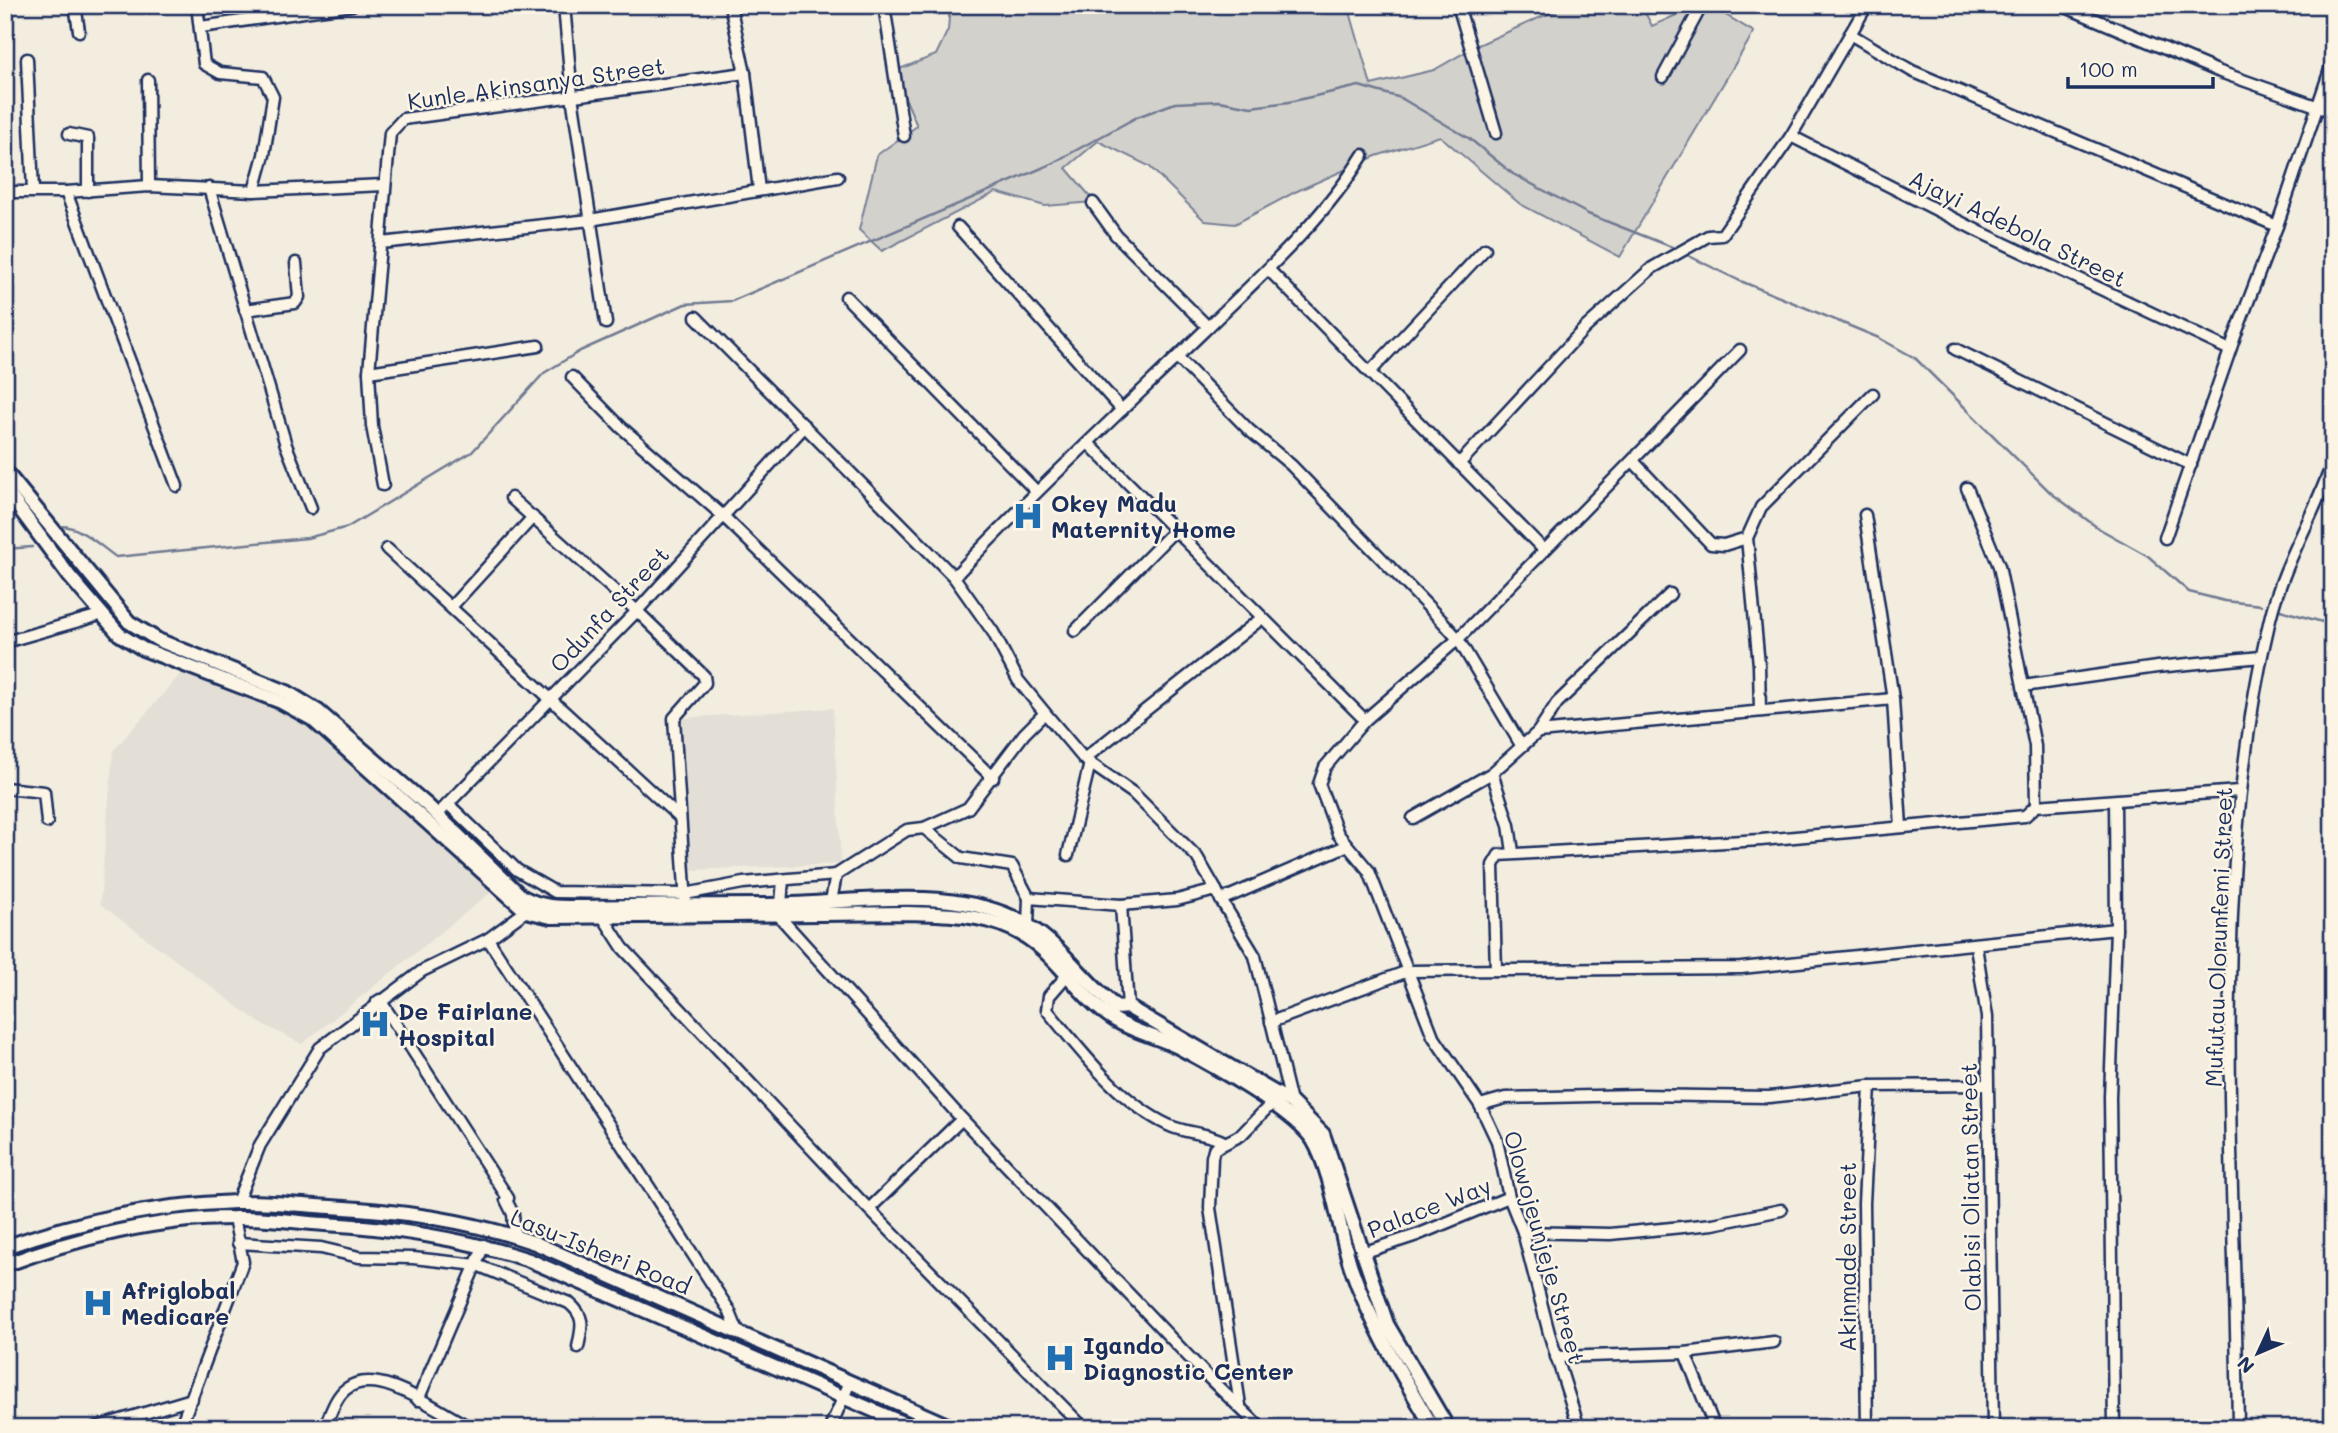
<svg xmlns="http://www.w3.org/2000/svg" width="2338" height="1433" font-family="Mali,sans-serif">
	<rect width="100%" height="100%" fill="#f3ede0"/>
	<filter id="ink" filterUnits="userSpaceOnUse"><feTurbulence type="fractalNoise" baseFrequency=".0143" numOctaves="2"/><feDisplacementMap in="SourceGraphic" scale="14" xChannelSelector="R" yChannelSelector="G"/><feConvolveMatrix kernelMatrix="1 2 1 2 8 2 1 2 1" color-interpolation-filters="sRGB"/></filter>
	<g filter="url(#ink)">
		<g fill="#e3dfd6">
			<path d="M191 662 282 693 323 722 406 795 500 885 302 1044 260 1023 100 904 113 751Z"/>
			<path d="M833 708 841 864 690 870 681 718Z"/>
		</g>
		<path fill="#d3d1cc" stroke="#778095" stroke-width="2" d="M950 5H1150V13L1250 8V5H1348L1371 85 1434 70 1476 46 1568 5H1641L1652 26C1710 0 1700 0 1754 32L1620 257 1520 204 1440 136 1376 156 1295 192 1235 224 1205 221 1149 166 1098 141 1066 168 1095 202 1045 206 996 192 882 251 859 230 877 155 917 126 894 71 936 55 948 30Z"/>
		<g fill="none" stroke-linecap="round" stroke-linejoin="round">
			<g stroke="#707a91" stroke-width="2.5">
				<path d="M1683 253 1738 280 1879 338 1915 358 2051 493 2098 528 2148 556 2189 592 2225 601 2261 605"/>
				<path d="M57 527C77 522 101 547 116 557L307 538 348 527 472 452 544 373 580 351 685 304 732 301 1049 165 1137 117 1175 103 1219 101 1251 107 1289 102 1359 86 1401 98 1470 139 1513 174 1588 214 1677 249"/>
				<path d="M5 549 32 547"/>
				<path d="M2280 610 2333 625"/>
			</g>
			<g stroke="#1b2f5e" stroke-width="15">
				<g id="minor">
					<path d="M75 5 79 31"/>
					<path d="M197 5 204 64 220 73 263 77 273 97 264 155 254 191"/>
					<path d="M564 5 572 96 606 323"/>
					<path d="M730 5 745 73 759 190"/>
					<path d="M884 5 904 136"/>
					<path d="M1458 5 1496 133"/>
					<path d="M2061 5 2220 72 2333 112"/>
					<path d="M201 27 352 5"/>
					<path d="M1850 34 1912 71 2277 226"/>
					<path d="M27 59 33 191"/>
					<path d="M1663 77 1702 5"/>
					<path d="M148 80 149 186"/>
					<path d="M69 134 88 138V191"/>
					<path d="M1791 136 1980 232 2230 350"/>
					<path d="M209 188 286 445 311 508"/>
					<path d="M5 192H66L149 186 254 191 384 185"/>
					<path d="M66 192 177 486"/>
					<path d="M1093 203 1116 235 1208 327"/>
					<path d="M958 227 1122 410"/>
					<path d="M381 243 590 220 838 177"/>
					<path d="M1268 269 1544 550"/>
					<path d="M846 297 1035 490"/>
					<path d="M245 310 295 303 299 297 296 263"/>
					<path d="M696 317 954 577 993 632 1018 680 1045 713 1024 734 968 808 924 828 907 830 836 875 831 901"/>
					<path d="M1955 349 2191 465"/>
					<path d="M1177 357 1249 430 1291 465 1443 622 1458 639 1521 745"/>
					<path d="M369 372 538 346"/>
					<path d="M1370 372 1485 249"/>
					<path d="M572 377 622 428 722 515 993 778"/>
					<path d="M1088 443 1365 720"/>
					<path d="M1634 462 1711 544 1724 545 1747 538"/>
					<path d="M1459 464 1584 329 1652 268 1708 236 1722 235 1791 136 1867 5"/>
					<path d="M383 485 372 426 369 372 390 133 403 119 745 73"/>
					<path d="M1967 488 1999 566 2035 746 2036 806"/>
					<path d="M511 498 637 611 704 676 705 683 674 718 686 904"/>
					<path d="M1865 515 1893 699 1901 827"/>
					<path d="M2165 538 2235 336 2277 226 2333 61"/>
					<path d="M387 549 680 818"/>
					<path d="M954 577C1034 492 1119 413 1203 332 1259 277 1322 222 1363 155"/>
					<path d="M451 607 533 517"/>
					<path d="M1075 631 1175 530"/>
					<path d="M5 642 100 615"/>
					<path d="M2023 686 2157 667 2261 657"/>
					<path d="M1760 711 1759 665 1747 538 1761 507 1873 394"/>
					<path d="M1045 713 1084 759 1133 793 1197 857 1216 890"/>
					<path d="M1538 732 1893 699"/>
					<path d="M1084 759 1262 618"/>
					<path d="M1492 773 1509 825 1513 852"/>
					<path d="M5 788 44 792 47 822"/>
					<path d="M448 804 517 870 555 892 685 894 743 883 836 875"/>
					<path d="M437 815 637 611 805 426"/>
					<path d="M1413 818 1492 773 1538 732 1557 703 1670 594"/>
					<path d="M924 828 961 858 1012 866 1029 898 1028 926"/>
					<path d="M1068 855 1090 763"/>
					<path d="M1029 898 1121 905 1177 900 1216 890 1221 900 1346 846"/>
					<path d="M1221 900 1255 956 1291 1102"/>
					<path d="M781 904 783 880"/>
					<path d="M1121 905 1128 1007"/>
					<path d="M778 915 962 1119 1208 1377 1261 1428"/>
					<path d="M603 917 623 948 858 1198 1084 1428"/>
					<path d="M488 939 729 1310 738 1332"/>
					<path d="M1976 946 1987 1017 1993 1428"/>
					<path d="M1496 970 1493 865 1499 855 1761 840 2025 816 2036 806 2239 791"/>
					<path d="M1068 974 1049 996 1047 1010C1081 1051 1119 1102 1168 1125 1186 1134 1207 1132 1224 1142"/>
					<path d="M377 1002 380 1000 508 1198 506 1200 513 1214 515 1236"/>
					<path d="M1271 1022 1408 971 1741 968 2116 929"/>
					<path d="M1480 1105 1505 1098 1637 1095 1769 1097 1870 1086 1987 1085"/>
					<path d="M237 1202 260 1145 320 1048 422 971 488 939 526 911"/>
					<path d="M869 1209 962 1119"/>
					<path d="M1523 1232 1610 1234 1713 1224 1781 1210"/>
					<path d="M238 1243 321 1248 359 1257 413 1258 477 1265 569 1303C586 1317 582 1327 578 1347"/>
					<path d="M1362 1253 1417 1235 1509 1197"/>
					<path d="M1685 1353 1715 1428"/>
					<path d="M1556 1357 1685 1353 1774 1342"/>
					<path d="M418 1400 484 1245"/>
					<path d="M1240 1405 1210 1208 1212 1157 1214 1149 1241 1135 1271 1104"/>
					<path d="M94 1428 192 1399"/>
					<path d="M180 1428 243 1262 234 1218"/>
					<path d="M324 1428C330 1416 335 1397 346 1389 379 1364 439 1413 472 1428"/>
					<path d="M830 1428 850 1382"/>
					<path d="M1579 1428 1549 1333 1523 1232 1509 1197 1497 1141 1480 1105 1433 1036 1369 871 1338 834 1319 784 1325 767 1365 720 1458 639 1740 350"/>
					<path d="M1867 1428 1864 1203 1870 1086"/>
					<path d="M2114 1428 2110 1097 2116 929 2115 801"/>
					<path d="M2238 1428C2235 1164 2208 877 2270 619 2283 564 2315 514 2333 461"/>
				</g>
			</g>
			<g stroke="#1b2f5e" stroke-width="18">
				<g id="major">
					<path d="M5 471 129 622 158 640 287 692 318 711 427 805 521 896C543 909 563 907 588 907 648 905 708 905 768 905 843 904 944 885 1014 918 1057 938 1081 979 1117 1008L1128 1007 1291 1102 1323 1134 1387 1324 1448 1428"/>
					<path d="M5 489 70 577 119 634 143 649 281 702 312 719 526 911 551 917 908 913C944 914 979 914 1012 929 1057 950 1076 996 1115 1020 1134 1032 1158 1037 1178 1047 1212 1065 1293 1110 1313 1140 1332 1172 1339 1231 1351 1267 1371 1325 1402 1375 1433 1428"/>
					<path d="M5 1247C78 1221 157 1205 235 1202 266 1201 299 1205 331 1207 401 1211 468 1220 535 1243L954 1428"/>
					<path d="M5 1265C76 1238 158 1218 234 1218 264 1217 295 1222 325 1224 395 1228 462 1238 529 1260L914 1428"/>
				</g>
			</g>
			<use href="#minor" stroke="#fcf5e5" stroke-width="10"/>
			<use href="#major" stroke="#fcf5e5" stroke-width="12"/>
		</g>
	</g>
	<defs>
		<g id="hospital-bare" transform="scale(2.415)"><path d="M-5-5h3v3.5h4V-5h3V5h-3V1.5h-4V5h-3Z" fill="#1f6fb2" stroke="#fcf5e5" stroke-width="2.5" paint-order="stroke"/></g>
	</defs>
	<g fill-rule="evenodd">
		<use href="#hospital-bare" x="1028" y="516"/>
		<use href="#hospital-bare" x="375" y="1024"/>
		<use href="#hospital-bare" x="98" y="1303"/>
		<use href="#hospital-bare" x="1060" y="1358"/>
	</g>
	<g text-anchor="middle" dominant-baseline="central" stroke-width="5" stroke-linejoin="round" paint-order="stroke">
		<g font-size="23" fill="#1b2f5e" stroke="#fcf5e5">
			<text transform="translate(536 83) rotate(-8)">Kunle Akinsanya Street</text>
			<text transform="translate(2018 228) rotate(26)">Ajayi Adebola Street</text>
			<text transform="translate(609 609) rotate(-47)">Odunfa Street</text>
			<text transform="translate(2218 937) rotate(-88)">Mufutau Olorunfemi Street</text>
			<text transform="translate(1970 1187) rotate(-91)">Olabisi Oliatan Street</text>
			<text transform="translate(1429 1207) rotate(-21)">Palace Way</text>
			<text transform="translate(1545 1247) rotate(74)">Olowojeunjeje Street</text>
			<text transform="translate(601 1251) rotate(22)">Lasu-Isheri Road</text>
			<text transform="translate(1847 1257) rotate(-90)">Akinmade Street</text>
		</g>
		<g font-size="23" font-weight="bold" fill="#1b2f5e" stroke="#fcf5e5" text-anchor="start">
			<text x="1051" y="503">Okey Madu<tspan x="1051" dy="26">Maternity Home</tspan></text>
			<text x="398" y="1011">De Fairlane<tspan x="398" dy="26">Hospital</tspan></text>
			<text x="121" y="1290">Afriglobal<tspan x="121" dy="26">Medicare</tspan></text>
			<text x="1083" y="1345">Igando<tspan x="1083" dy="26">Diagnostic Center</tspan></text>
		</g>
	</g>
	<rect width="2338" height="1433" fill="none" stroke="#fcf5e5" stroke-width="28"/>
	<rect x="14" y="14" width="2310" height="1405" fill="none" stroke="#1b2f5e" stroke-width="2.5" filter="url(#ink)"/>
	<g transform="translate(2258 1353) rotate(226)" stroke="#fcf5e5" stroke-width="5" paint-order="stroke">
	<path d="M0-5L12 26L0 18L-12 26Z" fill="#1b2f5e"/>
	<text y="-10" font-size="19" font-weight="bold" text-anchor="middle" fill="#1b2f5e">N</text>
	</g>
	<path d="M2068 77v10h145v-10" fill="none" stroke="#1b2f5e" stroke-width="3.5"/>
	<text x="2079" y="77" font-size="21" fill="#1b2f5e" stroke="#fcf5e5" stroke-width="5" paint-order="stroke">100 m</text>
</svg>
